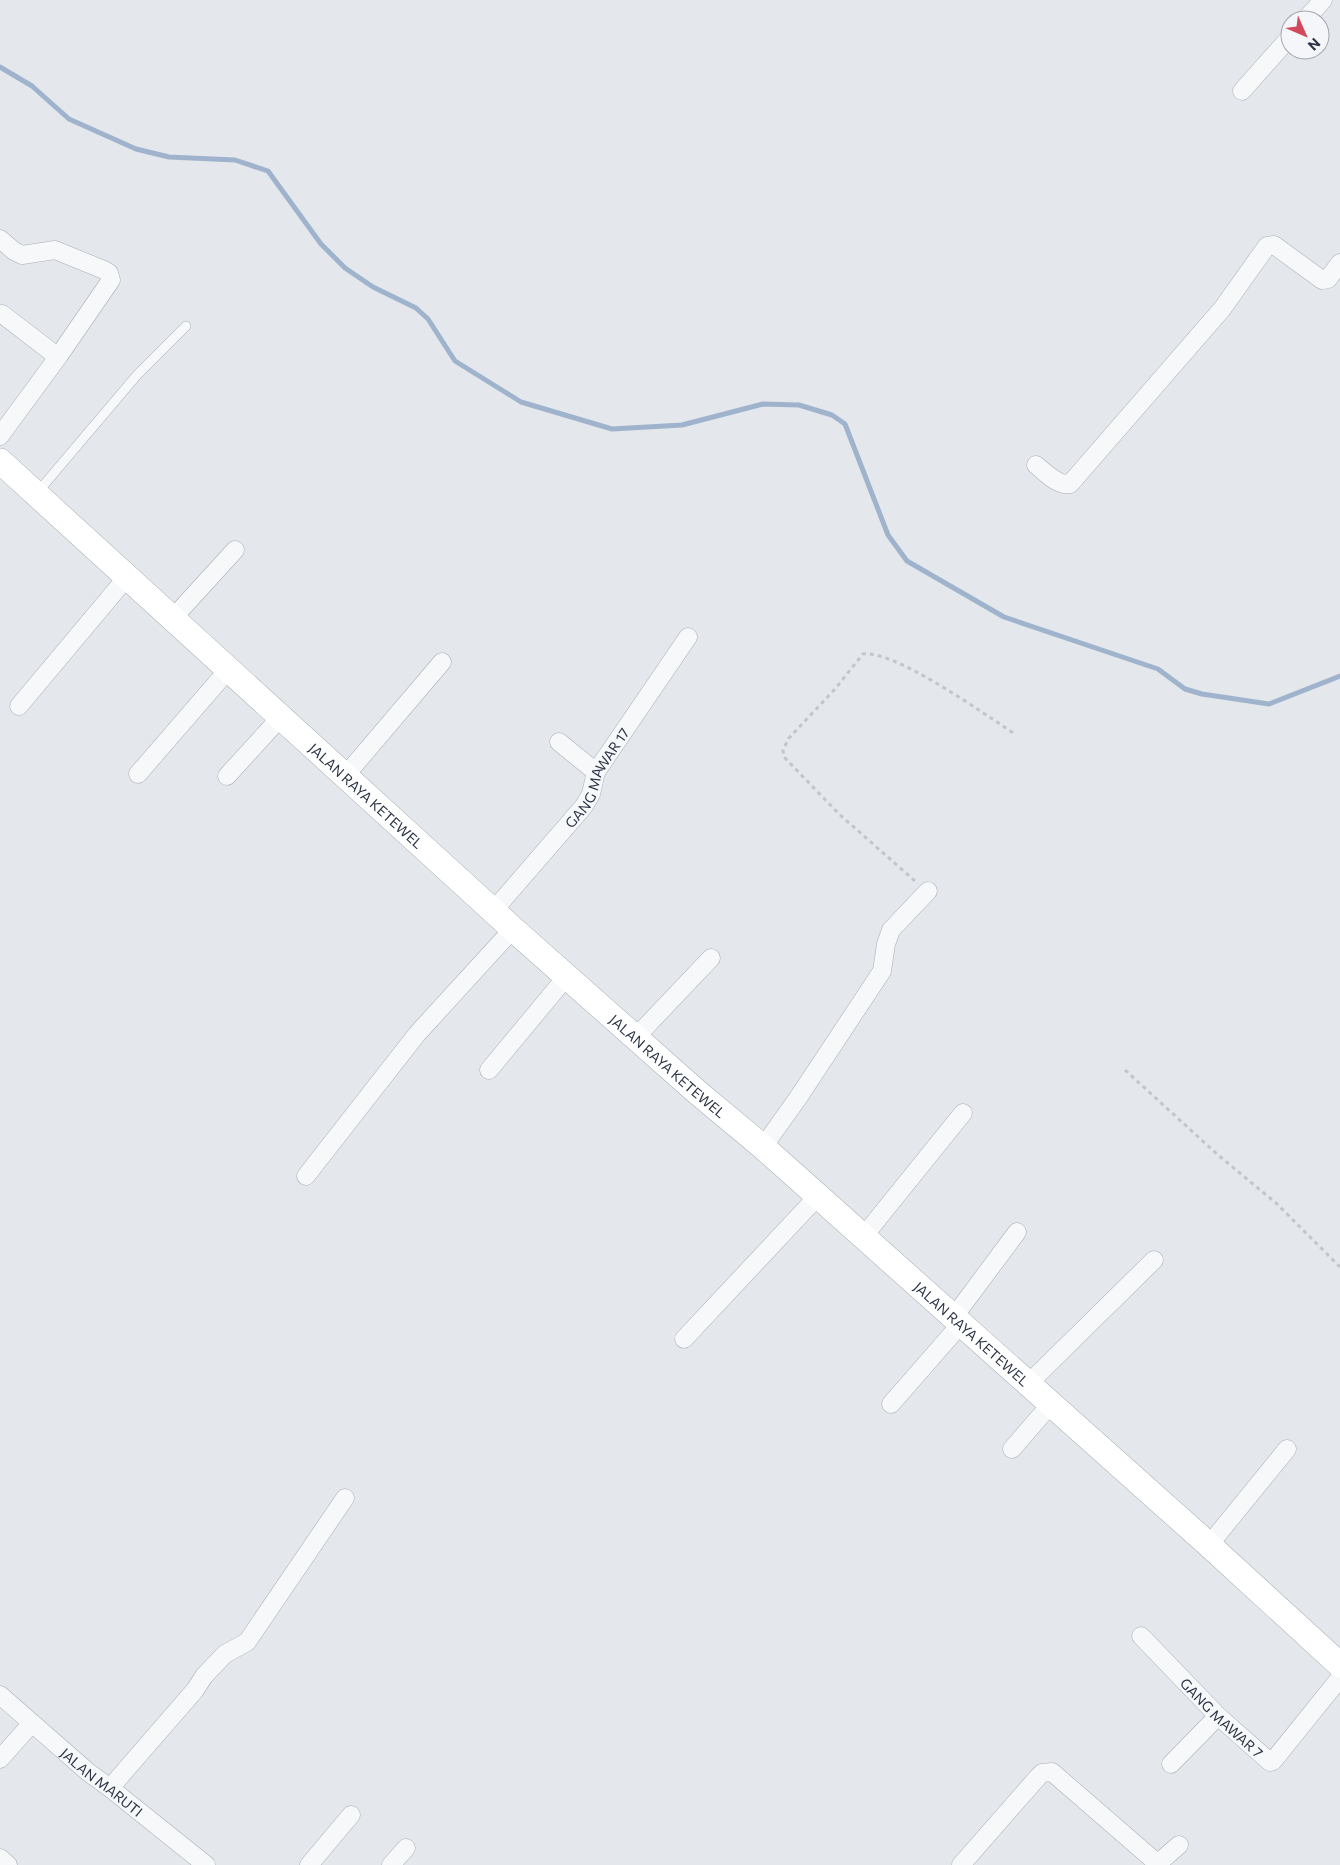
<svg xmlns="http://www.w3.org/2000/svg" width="1340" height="1865" font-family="Commissioner,sans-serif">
	<rect width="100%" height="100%" fill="#e4e7ec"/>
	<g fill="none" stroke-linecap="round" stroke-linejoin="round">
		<path stroke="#9fb4cc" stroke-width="5" d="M0 67 32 86 69 119 136 149 169 157 235 160 268 171 321 244 345 268 373 287 416 308 428 319 455 361 521 402 612 429 682 425 763 404 799 405 832 415 845 424 888 535 907 561 1004 617 1158 669 1185 689 1202 694 1269 704 1340 676"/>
		<g stroke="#a9aeb7" stroke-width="10">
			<path id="service" d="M37 493 137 375 186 326"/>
		</g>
		<g stroke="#a9aeb7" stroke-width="19">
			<g id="minor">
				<path d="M1305 20 1323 0"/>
				<path d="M1242 91 1290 37"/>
				<path d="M0 239 14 251 22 255 55 250 104 270 109 273 111 280 58 357 0 436"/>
				<path d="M2 314 58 357"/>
				<path d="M1036 465C1045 472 1057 486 1070 484L1222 309 1267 246 1274 245 1322 280 1328 279 1340 263"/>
				<path d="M173 618 235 550"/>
				<path d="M19 706 127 577"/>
				<path d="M559 742 596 772"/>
				<path d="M138 774 228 670"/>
				<path d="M227 776 280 718"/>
				<path d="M345 776 442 662"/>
				<path id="s1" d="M494 910 584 806 591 794 596 772 688 637"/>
				<path d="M636 1037 711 958"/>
				<path d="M489 1070 567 976"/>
				<path d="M763 1147 798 1098 882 971 886 944 891 930 928 891"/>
				<path d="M306 1176 417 1034 513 929"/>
				<path d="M863 1237 963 1113"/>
				<path d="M953 1318 1017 1232"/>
				<path d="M684 1339 818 1196"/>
				<path d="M1027 1385 1154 1260"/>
				<path d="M891 1404 960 1325"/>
				<path d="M1012 1449 1050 1405"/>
				<path d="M1209 1545 1287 1449"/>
				<path id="s2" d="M1141 1636 1218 1716 1270 1762 1273 1761 1340 1678"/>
				<path id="s3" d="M0 1695 88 1772 110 1788 206 1865"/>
				<path d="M0 1759 32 1723"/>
				<path d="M1171 1764 1218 1716"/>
				<path d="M110 1788 195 1690 204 1676 225 1654 247 1642 345 1498"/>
				<path d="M0 1858 8 1865"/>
				<path d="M309 1865 351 1815"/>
				<path d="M391 1865 406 1848"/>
				<path d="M961 1865 1038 1777 1042 1773 1052 1772 1157 1863"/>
				<path d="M1156 1865 1179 1845"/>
			</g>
		</g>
		<g stroke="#a9aeb7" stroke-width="26">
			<g id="secondary">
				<path id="s4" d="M0 461 513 929 697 1092 763 1147 1209 1545 1340 1665"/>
			</g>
		</g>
		<g stroke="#c2c5cb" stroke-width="3" stroke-dasharray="4 4" stroke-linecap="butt">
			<path d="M915 881 839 814 784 757 783 750 789 738 835 689 863 654C895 650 984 714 1015 734"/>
			<path d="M1125 1070 1218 1155 1276 1203 1340 1267"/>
		</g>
		<use href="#service" stroke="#f7f8fa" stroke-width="9"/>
		<use href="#minor" stroke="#f7f8fa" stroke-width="18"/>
		<use href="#secondary" stroke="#fff" stroke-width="25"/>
	</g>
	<g text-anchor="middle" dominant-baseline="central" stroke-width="5" stroke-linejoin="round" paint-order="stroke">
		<g font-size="14" fill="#2b3445" stroke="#f4f6f9">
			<text stroke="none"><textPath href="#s1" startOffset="169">GANG MAWAR 17</textPath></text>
			<text stroke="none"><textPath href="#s4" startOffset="496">JALAN RAYA KETEWEL</textPath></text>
			<text stroke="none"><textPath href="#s4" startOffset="901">JALAN RAYA KETEWEL</textPath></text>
			<text stroke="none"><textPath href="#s4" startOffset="1306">JALAN RAYA KETEWEL</textPath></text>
			<text stroke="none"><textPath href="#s2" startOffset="115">GANG MAWAR 7</textPath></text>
			<text stroke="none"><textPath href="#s3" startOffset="134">JALAN MARUTI</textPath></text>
		</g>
	</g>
	<g transform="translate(1305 35) rotate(135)"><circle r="24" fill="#f4f6f9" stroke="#a4a8b1"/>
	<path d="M0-4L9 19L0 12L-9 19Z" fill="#d1495b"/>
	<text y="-8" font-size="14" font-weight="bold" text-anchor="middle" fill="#2b3445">N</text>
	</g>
</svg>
